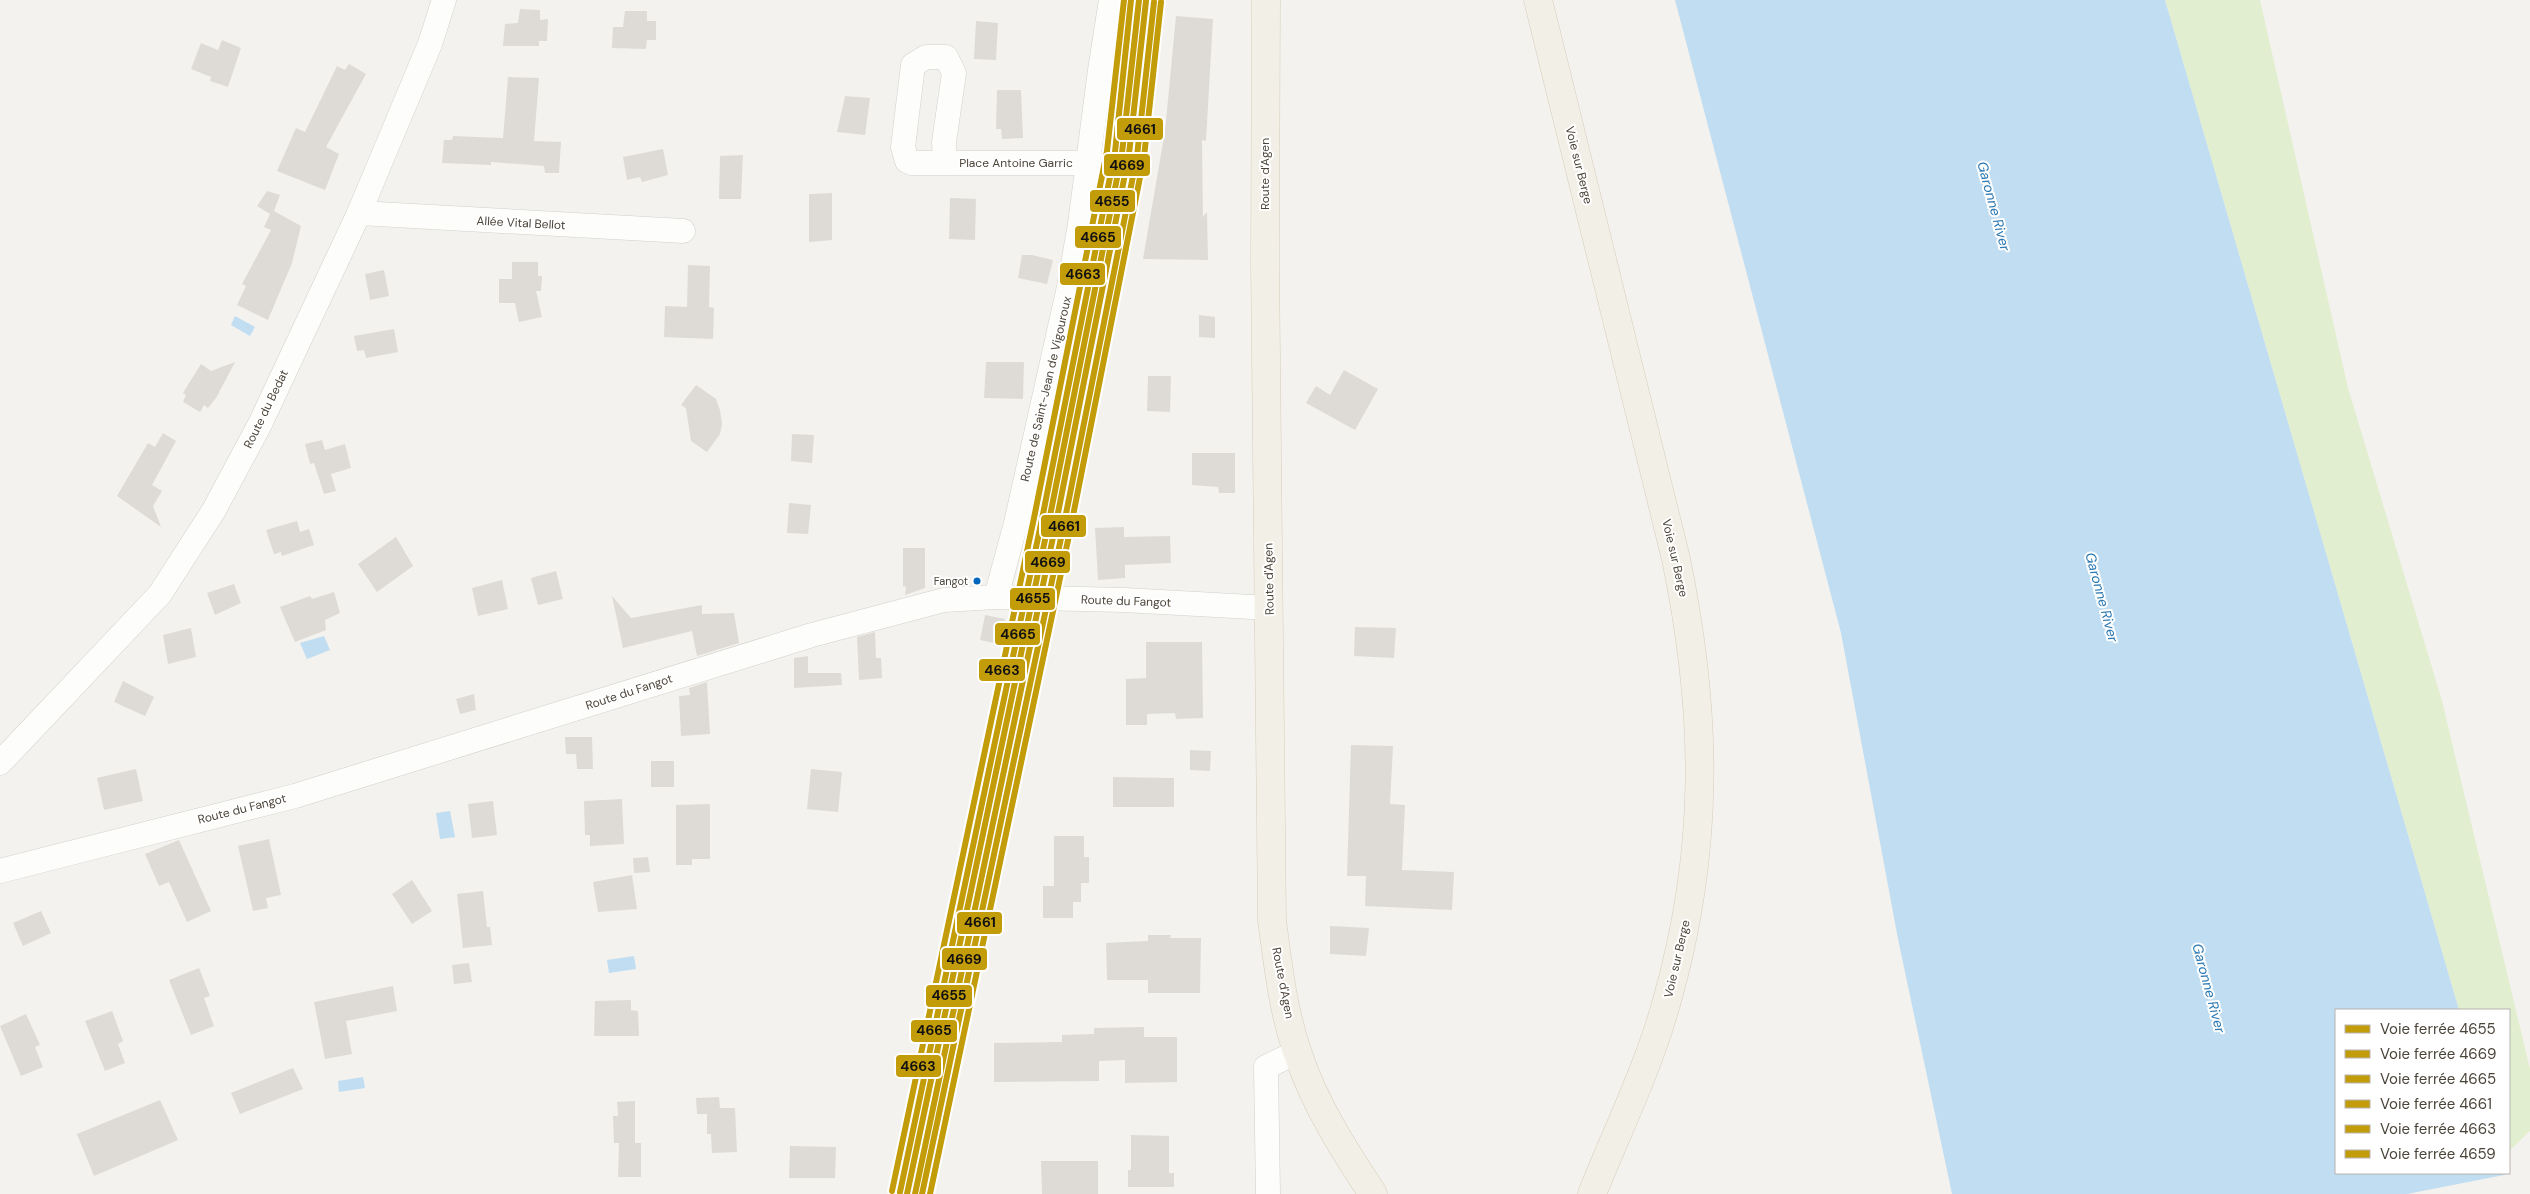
<svg xmlns="http://www.w3.org/2000/svg" width="2530" height="1194" font-family="'DM Sans',sans-serif">
	<rect width="100%" height="100%" fill="#f4f2ee"/>
	<path fill="#e1eecf" d="M2165 0H2260L2348 388 2442 701 2530 1069V1131L2509 1151V1010H2459Z"/>
	<g fill="#c0ddf1">
		<path d="M1675 0H2165L2459 1010H2336V1173H2506L2512 1194H1952L1898 939 1841 633Z"/>
		<path d="M235 316 255 327 250 336 231 325Z"/>
		<path d="M324 636 330 650 307 659 300 643Z"/>
		<path d="M450 811 455 837 440 839 436 813Z"/>
		<path d="M634 956 636 969 609 973 607 960Z"/>
		<path d="M363 1077 365 1088 339 1092 338 1081Z"/>
	</g>
	<path fill="#f4f2ee" d="M2509 1174 2515 1194H2407Z"/>
	<g fill="#dedbd6">
		<path d="M520 9 540 10V20L548 19 547 41H539V46H503L505 24 518 23Z"/>
		<path d="M625 11H647V21H656V40H647L646 49 612 48 613 27H623Z"/>
		<path d="M1176 16 1213 19 1206 141 1202 140 1203 217 1207 212 1208 260 1143 259 1165 131Z"/>
		<path d="M976 21 998 23 996 60 974 59Z"/>
		<path d="M222 40 241 48 228 87 210 81 211 77 191 69 201 43 218 50Z"/>
		<path d="M349 64 366 74 326 147 339 154 325 190 277 171 296 128 305 132 337 66 345 70Z"/>
		<path d="M508 77 539 78 534 141 561 142 559 173H545L544 166 491 162V165L442 163 444 140H452L453 136 503 138Z"/>
		<path d="M997 90H1021L1023 138 1002 139 1001 129H996Z"/>
		<path d="M845 96 870 98 865 135 837 132Z"/>
		<path d="M663 149 668 175 642 182 640 177 627 180 623 157Z"/>
		<path d="M743 155 741 199H719L720 156Z"/>
		<path d="M267 191 280 195 274 211 301 226 292 263 268 320 237 305 246 286 242 284 271 230 264 227 270 214 257 206Z"/>
		<path d="M832 193V240L809 242V194Z"/>
		<path d="M950 198 976 199 975 240 949 239Z"/>
		<path d="M1022 255H1032L1053 260 1047 284 1018 278Z"/>
		<path d="M512 262H538V276H542L541 291H536L542 317 519 322 515 303H499V279H512Z"/>
		<path d="M688 265 710 266 709 307 714 308 713 339 664 337 665 306 687 307Z"/>
		<path d="M384 270 389 296 370 300 365 274Z"/>
		<path d="M1199 315 1215 317V338L1199 337Z"/>
		<path d="M394 329 398 352 366 358 364 350 357 351 354 336Z"/>
		<path d="M235 362 216 398 208 408 204 405 200 412 183 402 186 395 183 393 201 364 211 371Z"/>
		<path d="M986 362H1024L1023 399 984 398Z"/>
		<path d="M1344 370 1378 389 1355 430 1306 403 1316 386 1330 395Z"/>
		<path d="M1148 376H1171L1170 412 1147 411Z"/>
		<path d="M696 385 716 399 720 410 722 424 720 434 707 452 691 441 686 408 681 405Z"/>
		<path d="M163 433 176 441 152 485 162 491 153 506 161 527 117 496 148 443 155 447Z"/>
		<path d="M792 434 814 435 812 463 791 461Z"/>
		<path d="M322 440 325 450 345 444 351 468 331 474 336 491 324 494 314 463 310 464 305 444Z"/>
		<path d="M1192 453H1235V493H1219L1218 487 1192 485Z"/>
		<path d="M789 503 811 505 808 534 787 533Z"/>
		<path d="M297 521 300 532 309 529 314 545 282 556 281 552 274 554 266 530Z"/>
		<path d="M1124 527V537L1170 536 1171 563 1125 565V578L1098 580 1095 528Z"/>
		<path d="M396 537 413 566 377 592 358 564Z"/>
		<path d="M903 548H925V588L905 595 906 587 903 586Z"/>
		<path d="M556 571 563 599 538 605 531 578Z"/>
		<path d="M502 580 508 609 478 616 472 588Z"/>
		<path d="M234 584 241 603 215 615 207 593Z"/>
		<path d="M334 592 340 613 325 620 326 630 295 642 280 607 310 596 312 599Z"/>
		<path d="M612 596 631 618 702 605V614L734 613 739 643 697 656 692 631 623 648Z"/>
		<path d="M985 615 1005 619 999 644 980 640Z"/>
		<path d="M1355 627 1396 628 1394 658 1354 656Z"/>
		<path d="M191 628 196 657 168 664 163 635Z"/>
		<path d="M875 632 876 658H881L882 678 859 680 857 637Z"/>
		<path d="M1146 642H1202L1203 718 1176 719 1175 713 1147 714V725H1126V679L1146 678Z"/>
		<path d="M808 656V673H841L842 685 794 688V658Z"/>
		<path d="M123 681 154 697 145 716 114 702Z"/>
		<path d="M707 682 710 734 681 736 679 696 690 695 689 688Z"/>
		<path d="M474 694 476 710 460 714 456 699Z"/>
		<path d="M565 737H592L593 769H577L576 754H566Z"/>
		<path d="M1351 745 1393 746 1390 804 1405 805 1402 870 1454 872 1452 910 1365 906 1366 876H1347Z"/>
		<path d="M1190 750 1211 751 1210 771 1190 770Z"/>
		<rect x="651" y="761" width="23" height="26"/>
		<path d="M136 769 143 801 104 810 97 778Z"/>
		<path d="M811 769 842 772 838 812 807 809Z"/>
		<path d="M1113 777 1174 778V807H1113Z"/>
		<path d="M622 799 624 844 590 846V835H585L584 801Z"/>
		<path d="M493 801 497 835 472 838 468 804Z"/>
		<path d="M710 804V859H692V865H676V805Z"/>
		<path d="M1054 836H1084V857H1089V883H1081V902H1073V918H1043V886H1054Z"/>
		<path d="M269 839 281 895 266 898 268 908 253 911 238 846Z"/>
		<path d="M179 840 211 911 187 922 169 882 159 886 145 854Z"/>
		<path d="M648 857 650 872 634 873 633 858Z"/>
		<path d="M632 875 637 909 598 912 593 882Z"/>
		<path d="M412 880 432 911 412 924 392 894Z"/>
		<path d="M483 891 487 927H490L492 945 463 948 457 894Z"/>
		<path d="M41 911 51 933 23 946 13 923Z"/>
		<path d="M1330 926 1369 928 1366 956 1330 954Z"/>
		<path d="M1148 935H1171L1170 938H1201L1200 993H1148V980H1107L1106 943 1148 941Z"/>
		<path d="M469 963 472 982 454 984 452 965Z"/>
		<path d="M199 968 210 996 204 998 214 1026 191 1035 169 980Z"/>
		<path d="M393 986 397 1011 346 1021 352 1054 325 1059 314 1002Z"/>
		<path d="M631 1000V1010L638 1011 639 1036H594L595 1001Z"/>
		<path d="M112 1011 123 1041 118 1044 125 1063 105 1071 85 1021Z"/>
		<path d="M26 1014 40 1045 35 1047 43 1067 21 1076 0 1026Z"/>
		<path d="M1144 1027V1037H1177V1082L1125 1083V1060L1099 1061V1081L994 1082V1043L1062 1042V1035L1094 1034V1028Z"/>
		<path d="M293 1068 303 1089 240 1114 231 1093Z"/>
		<path d="M719 1097 720 1108H735L737 1152 712 1153 711 1134H707V1114H697L696 1098Z"/>
		<path d="M160 1100 178 1140 94 1176 77 1134Z"/>
		<path d="M635 1101V1143H641V1177H618L619 1143H614L613 1116H618L617 1102Z"/>
		<path d="M1131 1135 1169 1136V1173H1174V1187H1128V1170H1131Z"/>
		<path d="M790 1146 836 1147 835 1178H789Z"/>
		<path d="M1041 1161H1098V1194H1042Z"/>
	</g>
	<g fill="none" stroke-linecap="round" stroke-linejoin="round">
		<g stroke="#d2d0cb" stroke-width="25">
			<g id="minor">
				<path d="M945 163 944 142 954 73 946 57H926L913 65 903 147 907 161 912 163H1087"/>
				<path d="M359 213 683 231"/>
				<path d="M996 597 1016 523 1069 287 1080 224 1100 70 1111 0"/>
				<path d="M0 763 160 594 214 510 260 424 359 213 430 44 444 0"/>
				<path d="M0 871 295 796 812 635 944 600 996 597 1124 600 1270 608"/>
				<path d="M1268 1194 1266 1067 1297 1052"/>
			</g>
		</g>
		<g stroke="#d6cebb" stroke-width="29">
			<g id="major">
				<path d="M1266 0 1265 263 1272 920C1278 965 1283 1011 1298 1054 1315 1105 1344 1150 1373 1194"/>
				<path d="M1538 0 1676 559C1708 714 1710 851 1666 1004 1648 1069 1617 1131 1592 1194"/>
			</g>
		</g>
		<use href="#minor" stroke="#fdfdfc" stroke-width="24"/>
		<use href="#major" stroke="#f2efe6" stroke-width="28"/>
		<g stroke="#fff" stroke-width="10">
			<path id="rail-1" d="M907 1194 1049 521 1122 153 1139 0"/>
		</g>
		<g stroke="#fff" stroke-width="10">
			<path id="rail-2" d="M915 1194 1056 523 1129 154 1146 1"/>
		</g>
		<g stroke="#fff" stroke-width="10">
			<path id="rail-3" d="M900 1192 1042 519 1115 152 1131 0"/>
		</g>
		<g stroke="#fff" stroke-width="10">
			<path id="rail-4" d="M922 1194 1064 524 1137 156 1154 2"/>
		</g>
		<g stroke="#fff" stroke-width="10">
			<path id="rail-5" d="M892 1191 1034 518 1107 151 1124 0"/>
		</g>
		<g stroke="#fff" stroke-width="10">
			<path id="rail-6" d="M930 1194 1071 526 1144 157 1161 2"/>
		</g>
		<use href="#rail-1" stroke="#c39c09" stroke-width="6"/>
		<use href="#rail-2" stroke="#c39c09" stroke-width="6"/>
		<use href="#rail-3" stroke="#c39c09" stroke-width="6"/>
		<use href="#rail-4" stroke="#c39c09" stroke-width="6"/>
		<use href="#rail-5" stroke="#c39c09" stroke-width="6"/>
		<use href="#rail-6" stroke="#c39c09" stroke-width="6"/>
	</g>
	<circle fill="#0065bd" stroke="#fff" stroke-width="2" cx="977" cy="581" r="4.5"/>
	<g text-anchor="middle" dominant-baseline="central" stroke-width="4" stroke-linejoin="round" paint-order="stroke">
		<g font-size="11" fill="#4b4439" stroke="#fff" text-anchor="end">
			<text x="968" y="581">Fangot</text>
		</g>
		<g font-size="12" fill="#4b4439" stroke="#fff">
			<text x="1016" y="163">Place Antoine Garric</text>
			<text transform="translate(1579 165) rotate(76)">Voie sur Berge</text>
			<text transform="translate(1265 174) rotate(-90)">Route d'Agen</text>
			<text transform="translate(521 223) rotate(3)">Allée Vital Bellot</text>
			<text transform="translate(1046 389) rotate(-77)">Route de Saint-Jean de Vigouroux</text>
			<text transform="translate(266 409) rotate(-64)">Route du Bedat</text>
			<text transform="translate(1675 558) rotate(77)">Voie sur Berge</text>
			<text transform="translate(1269 579) rotate(-91)">Route d'Agen</text>
			<text transform="translate(1126 601) rotate(2)">Route du Fangot</text>
			<text transform="translate(629 692) rotate(-18)">Route du Fangot</text>
			<text transform="translate(242 809) rotate(-14)">Route du Fangot</text>
			<text transform="translate(1677 959) rotate(-77)">Voie sur Berge</text>
			<text transform="translate(1283 983) rotate(79)">Route d'Agen</text>
		</g>
		<g font-size="14" font-style="italic" fill="#2e7ab2" stroke="#fff">
			<text transform="translate(1994 206) rotate(75)">Garonne River</text>
			<text transform="translate(2102 597) rotate(75)">Garonne River</text>
			<text transform="translate(2209 988) rotate(75)">Garonne River</text>
		</g>
	</g>
	<g stroke="#fff" stroke-width="2">
		<rect x="1116" y="117" width="48" height="24" rx="5" fill="#c39c09"/>
		<rect x="1103" y="153" width="48" height="24" rx="5" fill="#c39c09"/>
		<rect x="1089" y="189" width="47" height="24" rx="5" fill="#c39c09"/>
		<rect x="1074" y="225" width="48" height="24" rx="5" fill="#c39c09"/>
		<rect x="1059" y="262" width="47" height="24" rx="5" fill="#c39c09"/>
		<rect x="1040" y="514" width="47" height="24" rx="5" fill="#c39c09"/>
		<rect x="1024" y="550" width="47" height="24" rx="5" fill="#c39c09"/>
		<rect x="1009" y="587" width="47" height="24" rx="5" fill="#c39c09"/>
		<rect x="994" y="622" width="47" height="24" rx="5" fill="#c39c09"/>
		<rect x="978" y="658" width="48" height="24" rx="5" fill="#c39c09"/>
		<rect x="956" y="911" width="47" height="24" rx="5" fill="#c39c09"/>
		<rect x="941" y="947" width="47" height="24" rx="5" fill="#c39c09"/>
		<rect x="925" y="984" width="48" height="24" rx="5" fill="#c39c09"/>
		<rect x="910" y="1019" width="48" height="24" rx="5" fill="#c39c09"/>
		<rect x="895" y="1054" width="47" height="24" rx="5" fill="#c39c09"/>
	</g>
	<g font-size="14" text-anchor="middle" font-weight="bold" fill="#111">
		<text x="1140" y="134">4661</text>
		<text x="1127" y="170">4669</text>
		<text x="1112" y="206">4655</text>
		<text x="1098" y="242">4665</text>
		<text x="1083" y="279">4663</text>
		<text x="1064" y="531">4661</text>
		<text x="1048" y="567">4669</text>
		<text x="1033" y="603">4655</text>
		<text x="1018" y="639">4665</text>
		<text x="1002" y="675">4663</text>
		<text x="980" y="927">4661</text>
		<text x="964" y="964">4669</text>
		<text x="949" y="1000">4655</text>
		<text x="934" y="1035">4665</text>
		<text x="918" y="1071">4663</text>
	</g>
	<rect x="2335" y="1009" width="175" height="165" fill="#ffffff" stroke="#b7b4b0"/>
	<rect x="2345" y="1025" width="25" height="8" fill="#c39c09" stroke="#b7b4b0"/>
	<text x="2380" y="1034" font-size="15" fill="#4b4439">Voie ferrée 4655</text>
	<rect x="2345" y="1050" width="25" height="8" fill="#c39c09" stroke="#b7b4b0"/>
	<text x="2380" y="1059" font-size="15" fill="#4b4439">Voie ferrée 4669</text>
	<rect x="2345" y="1075" width="25" height="8" fill="#c39c09" stroke="#b7b4b0"/>
	<text x="2380" y="1084" font-size="15" fill="#4b4439">Voie ferrée 4665</text>
	<rect x="2345" y="1100" width="25" height="8" fill="#c39c09" stroke="#b7b4b0"/>
	<text x="2380" y="1109" font-size="15" fill="#4b4439">Voie ferrée 4661</text>
	<rect x="2345" y="1125" width="25" height="8" fill="#c39c09" stroke="#b7b4b0"/>
	<text x="2380" y="1134" font-size="15" fill="#4b4439">Voie ferrée 4663</text>
	<rect x="2345" y="1150" width="25" height="8" fill="#c39c09" stroke="#b7b4b0"/>
	<text x="2380" y="1159" font-size="15" fill="#4b4439">Voie ferrée 4659</text>
</svg>
